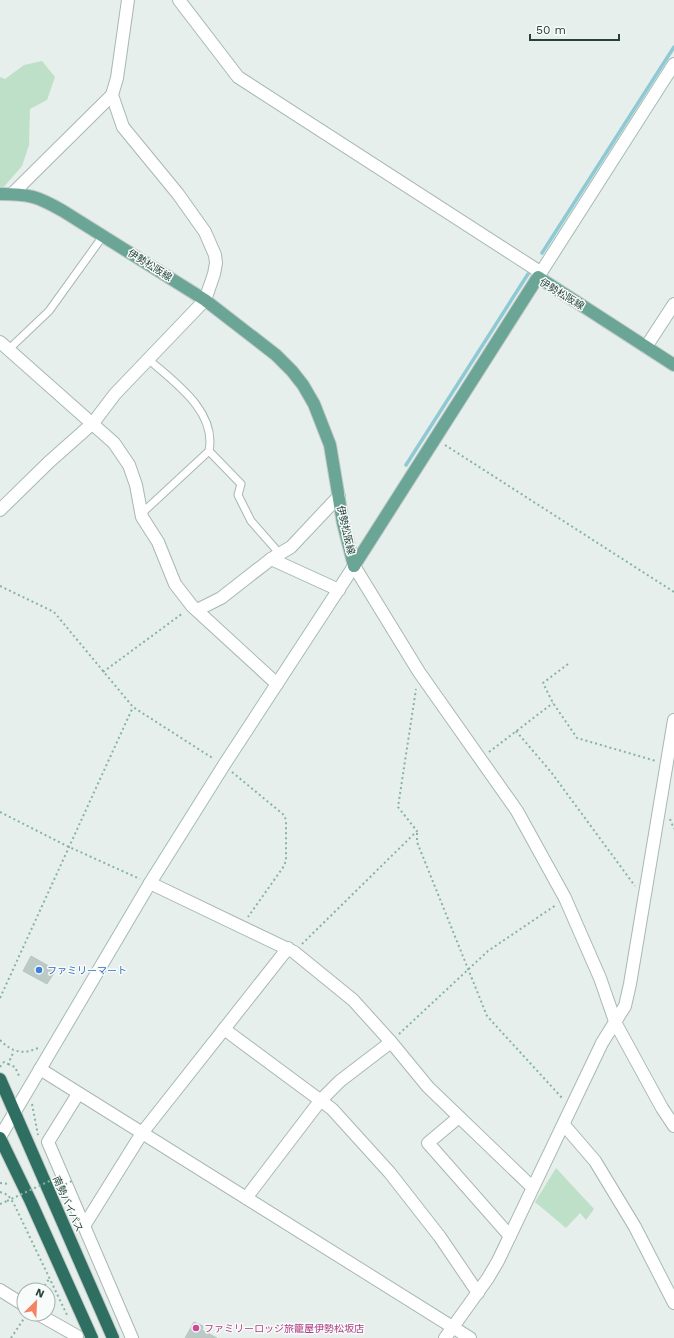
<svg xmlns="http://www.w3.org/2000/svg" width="674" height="1338" font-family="'Work Sans','Noto Sans JP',sans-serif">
	<rect width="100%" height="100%" fill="#e6efeb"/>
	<g fill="#bfe0c8">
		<path d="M42 61 55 77 47 100 30 109 29 145 22 166 2 189H0V77L5 79 24 65Z"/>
		<path d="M556 1168 594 1209 586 1220 580 1213 566 1228 535 1202Z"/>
	</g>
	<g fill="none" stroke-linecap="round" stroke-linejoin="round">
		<g stroke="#8ec9d4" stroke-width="3.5">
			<path d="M542 253 674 47"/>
			<path d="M406 465 528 274"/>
		</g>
	</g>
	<g fill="#bbcac4" stroke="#b8c9c2">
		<path d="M31 956 56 970 47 984 23 971Z"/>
		<path d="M194 1322 203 1326 202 1330 217 1338H185Z"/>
	</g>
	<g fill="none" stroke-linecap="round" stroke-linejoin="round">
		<g stroke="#a8b8b2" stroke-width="9">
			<g id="lane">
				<path d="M8 350 49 311 103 236"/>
				<path d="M209 451 241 484 238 495 251 521 280 554"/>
				<path d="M141 514 209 451C217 411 174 382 148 359"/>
			</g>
		</g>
		<g stroke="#a8b8b2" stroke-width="14">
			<g id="street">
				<path d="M179 0 238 77 537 270 538 277"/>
				<path d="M13 193 112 95"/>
				<path d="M0 342 114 443 129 465 136 485 142 517 158 542 175 584 192 606 277 684"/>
				<path d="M646 347 674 304"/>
				<path d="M0 510 49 462 93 423 115 394 205 300 214 274 216 263 215 255 205 232 178 194 123 127 112 95 117 78 128 0"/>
				<path d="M271 559 291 547 339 496"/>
				<path d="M354 566 419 672 517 811 565 898 600 978 616 1024 662 1108 674 1126"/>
				<path d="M197 610 221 598 271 559 339 590"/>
				<path d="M150 883 294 952 353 1000 391 1042 428 1087 532 1187"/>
				<path d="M224 1029 332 1109 390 1173 440 1237 478 1293"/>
				<path d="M40 1069 470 1338"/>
				<path d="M78 1094 48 1142 132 1338"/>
				<path d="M459 1117 428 1143 510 1236"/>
				<path d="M564 1125 595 1161 635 1227 674 1303"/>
				<path d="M246 1198 320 1101 340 1081 391 1042"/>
				<path d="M84 1226 142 1133 288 948"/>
				<path d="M0 1290 24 1305"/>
				<path d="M38 1314 77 1336"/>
				<path d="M445 1338 488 1278 498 1261 602 1043 625 1006 630 984 674 720"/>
			</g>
		</g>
		<g stroke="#a4bbb3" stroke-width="14">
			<g id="secondary">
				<path d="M538 277 674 64"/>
				<path d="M0 1137 150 883 224 765 354 566"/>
			</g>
		</g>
		<g stroke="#c2cac8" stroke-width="14">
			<g id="primary">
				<path d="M0 194C29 194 37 196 63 211L205 300 276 355 292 371 303 385 314 404 330 445 343 523 354 566"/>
				<path d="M354 566 538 277 674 365"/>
			</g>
		</g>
		<g stroke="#c2cac8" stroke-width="14">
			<g id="highway">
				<path d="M0 1079 113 1338"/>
				<path d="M0 1138 31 1202 92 1338"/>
			</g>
		</g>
		<g stroke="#86b3a5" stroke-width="2" stroke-dasharray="2 3" stroke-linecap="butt">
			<path d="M445 445 674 592"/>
			<path d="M0 586 54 612 133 707 214 759"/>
			<path d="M568 664 543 683 553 703 577 738 656 761"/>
			<path d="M103 672 183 613"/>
			<path d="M516 731 551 772 635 886"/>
			<path d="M489 752 553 703"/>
			<path d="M232 772 284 815 286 820V860L284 866 248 917"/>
			<path d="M0 812 67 846 140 879"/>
			<path d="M670 819 674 829"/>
			<path d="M417 833V842L487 1016 563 1099"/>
			<path d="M302 944 417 831 398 807 416 689"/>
			<path d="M0 998 133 707"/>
			<path d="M399 1034 488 951 556 905"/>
			<path d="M0 1040C13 1053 24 1055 40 1047"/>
			<path d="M8 1064 15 1067 20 1078"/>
			<path d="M0 1067 4 1062 8 1064 14 1051"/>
			<path d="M32 1104 38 1135"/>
			<path d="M0 1183 9 1184"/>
			<path d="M0 1192 8 1195 14 1204 68 1317"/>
			<path d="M0 1204 7 1201"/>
			<path d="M42 1290 49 1279"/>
			<path d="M11 1338 25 1317"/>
		</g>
		<use href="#lane" stroke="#fff" stroke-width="7"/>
		<use href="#street" stroke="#fff" stroke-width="12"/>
		<use href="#secondary" stroke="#fff" stroke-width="12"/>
		<use href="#primary" stroke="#6aa596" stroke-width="12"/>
		<use href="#highway" stroke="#2f6f62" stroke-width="12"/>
		<path stroke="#86b3a5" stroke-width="2" stroke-dasharray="2 3" stroke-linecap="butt" d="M7 1201 56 1178 60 1187 72 1181"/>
	</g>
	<circle fill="#3f7fe0" stroke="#f7fbf9" stroke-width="1.5" cx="39" cy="970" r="4"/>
	<circle fill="#d1479c" stroke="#f7fbf9" stroke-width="1.5" cx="196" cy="1328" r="4"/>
	<g text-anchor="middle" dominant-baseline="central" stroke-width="3" stroke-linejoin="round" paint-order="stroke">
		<g font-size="10" fill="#24423a" stroke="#f7fbf9">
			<text transform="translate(150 265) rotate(32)">伊勢松阪線</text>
			<text transform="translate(562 294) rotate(31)">伊勢松阪線</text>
			<text transform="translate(346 530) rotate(77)">伊勢松阪線</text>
			<text transform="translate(68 1204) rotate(66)">南勢バイパス</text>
		</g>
		<g font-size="10" fill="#366cbe" stroke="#f7fbf9" text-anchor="start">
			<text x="47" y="970">ファミリーマート</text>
		</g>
		<g font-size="10" fill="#b23c85" stroke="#f7fbf9" text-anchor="start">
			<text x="204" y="1328">ファミリーロッジ旅籠屋伊勢松坂店</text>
		</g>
	</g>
	<g transform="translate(36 1302) rotate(24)"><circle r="19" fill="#f7fbf9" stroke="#a3b1ad"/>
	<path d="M0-3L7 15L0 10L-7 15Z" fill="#f4845f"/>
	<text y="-6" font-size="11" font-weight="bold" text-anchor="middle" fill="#24423a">N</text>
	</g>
	<path d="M530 34v6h89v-6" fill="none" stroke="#24423a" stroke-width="2"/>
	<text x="536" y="34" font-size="12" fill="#24423a" stroke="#f7fbf9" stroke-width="3" paint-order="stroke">50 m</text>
</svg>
